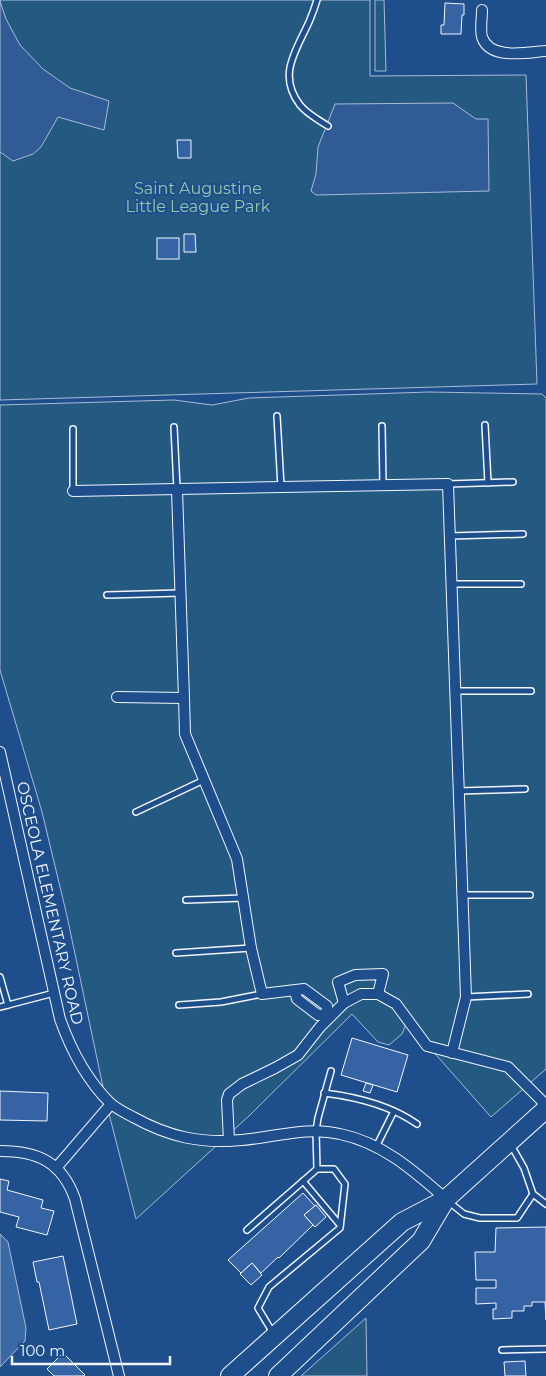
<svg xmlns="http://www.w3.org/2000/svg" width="546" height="1376" font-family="Montserrat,sans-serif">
	<rect width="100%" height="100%" fill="#1f4e8c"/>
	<g fill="#245a82" stroke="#a8bbd7">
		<path d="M0 0H370V76L526 75 537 384 0 400Z"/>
		<path d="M375 0H384L386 71H375Z"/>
		<path d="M429 392 542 394 546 398V1069L491 1117 407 1022 402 1034 389 1045 378 1042 352 1014 250 1115 136 1219 107 1106 67 916 42 812 0 670V405L174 400 212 405 249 398Z"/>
		<path d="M366 1318 367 1376H301Z"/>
	</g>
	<g fill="#305b95" stroke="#a8bbd7">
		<path d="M0 1 6 19 20 45 43 69 70 88 109 101 104 130 58 117 41 147 33 154 13 161 0 152Z"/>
		<path d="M453 103 476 119H488L489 191 316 195 311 191 316 174 318 147 335 104Z"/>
	</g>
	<path fill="#3b69a3" stroke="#a8bbd7" d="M0 1234 8 1242 26 1328 25 1341 0 1367Z"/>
	<g fill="#3563a3" stroke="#f2f6ff">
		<path d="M445 3 464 4V15H462L461 34H441V25H444Z"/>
		<path d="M177 140H191V158H178Z"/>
		<path d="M184 234H195L196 252H184Z"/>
		<rect x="157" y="238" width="22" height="21"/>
		<path d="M352 1038 408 1055 397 1092 341 1075Z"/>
		<path d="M366 1083 373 1085 370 1093 363 1091Z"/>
		<path d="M0 1091 48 1093 47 1121 0 1120Z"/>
		<path d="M0 1179 9 1181 7 1190 43 1200 41 1208 54 1211 47 1235 16 1227 19 1217 0 1212Z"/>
		<path d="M303 1193 315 1206 304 1215 313 1225 279 1258 278 1257 261 1273 252 1263 241 1273 228 1260Z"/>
		<path d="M316 1205 326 1217 315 1227 304 1215Z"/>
		<path d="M546 1227V1320L545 1302H532V1306H524V1311H512V1318L493 1319V1309H496V1303L476 1304V1288H496V1280H476L475 1252H495L496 1228Z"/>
		<path d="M63 1256 77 1324 49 1330 39 1282H37L33 1262Z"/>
		<path d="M252 1263 262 1275 251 1285 240 1274Z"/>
		<path d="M63 1353 85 1375 84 1376H54L47 1369Z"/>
		<path d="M525 1361 526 1376H505L504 1362Z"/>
	</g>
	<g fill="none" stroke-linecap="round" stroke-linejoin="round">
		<g stroke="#f2f6ff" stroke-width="8">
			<g id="lane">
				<path d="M317 0C315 7 312 15 309 22 296 51 277 75 300 105 307 114 319 120 328 126"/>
				<path d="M277 416 281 487"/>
				<path d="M485 425 488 483"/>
				<path d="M382 426 383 485"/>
				<path d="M174 427 177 489"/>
				<path d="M448 484 513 482"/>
				<path d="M73 491V429"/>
				<path d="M450 536 523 534"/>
				<path d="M451 584H521"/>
				<path d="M107 595 180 593"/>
				<path d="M455 691H531"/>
				<path d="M458 791 525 789"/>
				<path d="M136 812 204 780"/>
				<path d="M461 895H530"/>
				<path d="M186 900 243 898"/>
				<path d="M176 953 251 948"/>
				<path d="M0 977 8 1005 0 1007"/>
				<path d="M466 997 528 994"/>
				<path d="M8 1005 54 993"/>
				<path d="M179 1005 221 1002 262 994"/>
				<path d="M324 1093C357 1097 390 1105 417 1124"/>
				<path d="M511 1145 524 1168 533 1194 546 1204"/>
				<path d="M376 1147 394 1111"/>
				<path d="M303 1181 340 1225"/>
				<path d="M449 1202 464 1214 480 1218H517L533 1194"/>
				<path d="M247 1230 317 1169 316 1131 318 1118 331 1071"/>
				<path d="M273 1333 258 1308 269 1287 340 1228 345 1184 334 1169H317"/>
				<path d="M502 1350 546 1349"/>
			</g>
		</g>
		<g stroke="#f2f6ff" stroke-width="12">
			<g id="street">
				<path d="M482 10C482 19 480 29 482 37 490 61 528 52 546 51"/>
				<path d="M73 491 448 484 466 997 452 1053"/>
				<path d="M117 697 184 698 177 490"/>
				<path d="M184 698 185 734 237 859 251 948 262 994 304 989 327 1006V1014L330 1017"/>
				<path d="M0 752 60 1019C71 1050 86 1079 110 1103 116 1108 125 1113 133 1117 169 1137 201 1144 242 1140 276 1137 307 1126 340 1134 383 1143 414 1171 446 1199"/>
				<path d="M295 991 297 999 318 1015 327 1014"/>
				<path d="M344 1003 338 982 355 975 383 974 378 994"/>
				<path d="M229 1141 227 1100 229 1094 242 1084 275 1068 298 1055 320 1027 344 1003 361 994H378L396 1004 427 1046 508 1067 546 1105"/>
				<path d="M0 1151C38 1151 62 1162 75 1199L119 1376"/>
				<path d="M56 1168 111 1104"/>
			</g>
		</g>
		<g stroke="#f2f6ff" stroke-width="20">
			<g id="highway">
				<path d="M230 1376 402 1222 446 1199 546 1109"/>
				<path d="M278 1376 421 1241 446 1199"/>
			</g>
		</g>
		<use href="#lane" stroke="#1f4e8c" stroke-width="5"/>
		<use href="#street" stroke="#1f4e8c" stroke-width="10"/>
		<use href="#highway" stroke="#1f4e8c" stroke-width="18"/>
	</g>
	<g text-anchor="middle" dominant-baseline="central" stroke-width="4" stroke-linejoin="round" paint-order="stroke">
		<g font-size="16" fill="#97c8a6" stroke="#1f4e8c">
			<text x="198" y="188">Saint Augustine<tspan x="198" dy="18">Little League Park</tspan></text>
		</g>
		<g font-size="16" fill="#f2f6ff" stroke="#1f4e8c">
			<text transform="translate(50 903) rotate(77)">OSCEOLA ELEMENTARY ROAD</text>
		</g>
	</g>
	<path d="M12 1356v8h158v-8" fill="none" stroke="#f2f6ff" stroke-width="2.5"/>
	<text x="20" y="1356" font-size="15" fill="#f2f6ff" stroke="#1f4e8c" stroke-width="4" paint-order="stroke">100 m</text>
</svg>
